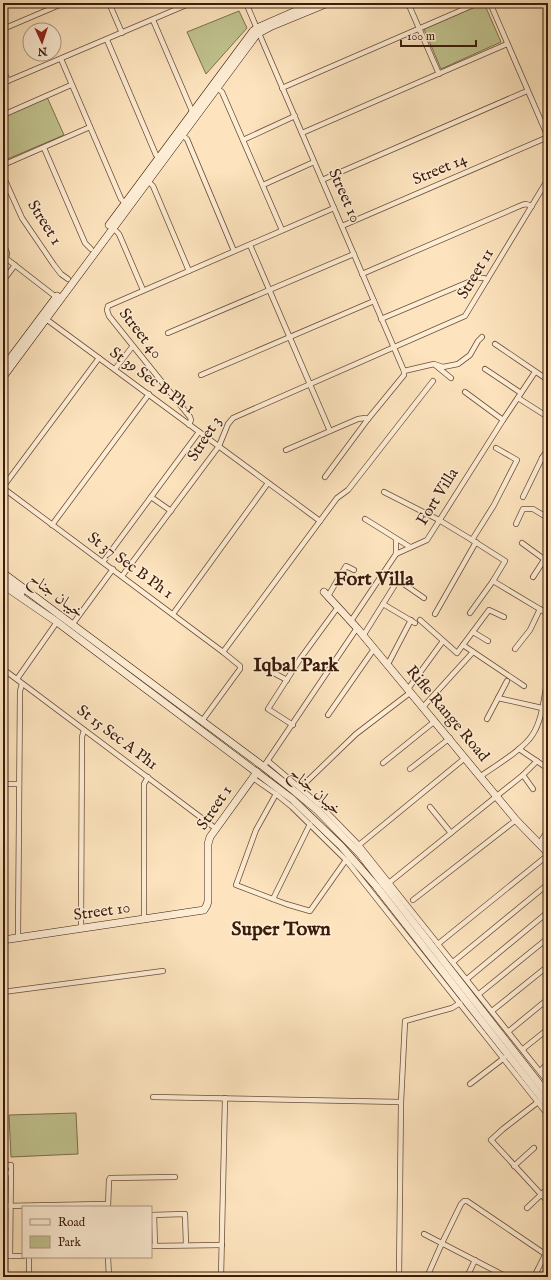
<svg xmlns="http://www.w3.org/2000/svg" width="551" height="1280" font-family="'IM FELL English',Amiri,serif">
	<rect width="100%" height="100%" fill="#fde4be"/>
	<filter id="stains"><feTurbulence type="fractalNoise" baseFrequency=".005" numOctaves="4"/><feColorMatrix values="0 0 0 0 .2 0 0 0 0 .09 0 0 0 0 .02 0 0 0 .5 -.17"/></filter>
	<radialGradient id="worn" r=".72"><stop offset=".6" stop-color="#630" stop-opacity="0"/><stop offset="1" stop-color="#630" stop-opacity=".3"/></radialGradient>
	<g fill="#c1c490" stroke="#7e704d">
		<path d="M484 3 501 42 441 69 424 29Z"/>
		<path d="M239 11 247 28 206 74 187 32Z"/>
		<path d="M47 97 64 135 3 161V116Z"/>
		<path d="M76 1113 78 1154 11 1157 9 1115Z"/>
	</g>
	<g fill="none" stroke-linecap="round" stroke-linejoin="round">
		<g stroke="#6b4e37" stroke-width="6">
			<g id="street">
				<path d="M109 3 122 33"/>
				<path d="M246 3 404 371"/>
				<path d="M408 3 439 74"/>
				<path d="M490 3 548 137"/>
				<path d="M544 3 548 11"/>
				<path d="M153 20 192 111"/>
				<path d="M3 29 64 3"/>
				<path d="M107 40 156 155 159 157"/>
				<path d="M61 59 121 199 125 203"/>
				<path d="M3 70 8 81"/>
				<path d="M3 83 191 3"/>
				<path d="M217 88 222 92 282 230"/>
				<path d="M282 88 478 3"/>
				<path d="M3 115 71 85"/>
				<path d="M302 133 507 44"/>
				<path d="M182 135 187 139 234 251"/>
				<path d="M243 140 295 116"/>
				<path d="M44 148 85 243 91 249"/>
				<path d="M3 165 90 127"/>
				<path d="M3 176 22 218 54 265 61 274 68 279"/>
				<path d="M322 180 527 91"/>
				<path d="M148 181 153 186 189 271"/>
				<path d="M263 185 314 162"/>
				<path d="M342 226 548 137"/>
				<path d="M113 228 119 234 143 290"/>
				<path d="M3 243 7 253 6 259"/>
				<path d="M250 245 330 431"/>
				<path d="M3 256 56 297"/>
				<path d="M362 274 522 205 526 204 532 206"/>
				<path d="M3 281 15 265"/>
				<path d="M46 319 320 521"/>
				<path d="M381 319 478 278H484L487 280"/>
				<path d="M168 333 354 254"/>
				<path d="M495 344 548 380"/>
				<path d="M435 365 451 378"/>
				<path d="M115 369 132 347"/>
				<path d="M485 369 521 393"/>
				<path d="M404 371 434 364 443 367 458 364 470 355 478 341 482 337"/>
				<path d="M201 375 374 301"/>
				<path d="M465 392 503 420"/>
				<path d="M518 398 548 417"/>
				<path d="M189 425 191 420 190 417 109 316 107 310 108 306 334 208"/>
				<path d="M286 450 358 419 365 418 368 419"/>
				<path d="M542 458 548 462"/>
				<path d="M325 477 368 419 404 375V371"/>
				<path d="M3 487 99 358"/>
				<path d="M3 488 223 652 240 666V669L202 721"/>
				<path d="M384 492 439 520 472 540 505 561 493 581 548 614"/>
				<path d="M151 497 171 511"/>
				<path d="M523 497 542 458 548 449"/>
				<path d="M365 519 410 547"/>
				<path d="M516 524 523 509H533L548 518"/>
				<path d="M52 525 149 394"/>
				<path d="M472 540 494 505 517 460 496 448"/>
				<path d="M522 543 548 562"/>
				<path d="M396 554V539"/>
				<path d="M103 562 199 432"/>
				<path d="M122 576 219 446 228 424 233 418 465 316 548 179"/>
				<path d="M533 577 544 560"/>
				<path d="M328 596 346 566 354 570"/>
				<path d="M383 604 415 623"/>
				<path d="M470 613 493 581"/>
				<path d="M173 614 268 483"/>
				<path d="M435 614 476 542"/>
				<path d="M420 620 457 653 489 610 504 617"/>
				<path d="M351 621 396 554 427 540 503 420 535 372"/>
				<path d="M72 625 113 569"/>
				<path d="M473 632 488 641"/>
				<path d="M363 636 398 580 424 598"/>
				<path d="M463 645 524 686"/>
				<path d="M515 649 530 630 540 609"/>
				<path d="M223 652 337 498 348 490 433 381"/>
				<path d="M388 664 411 620"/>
				<path d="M3 669 215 828"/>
				<path d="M270 671 287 680"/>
				<path d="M17 679 57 622"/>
				<path d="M408 689 443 641"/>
				<path d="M498 698 542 708"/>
				<path d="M423 707 473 652"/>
				<path d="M328 715 374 649"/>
				<path d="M487 719 507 681"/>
				<path d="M293 725 268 709 300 659 338 607"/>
				<path d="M519 749 547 768"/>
				<path d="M268 761 321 806 359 845 548 1082"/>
				<path d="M266 763 357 628"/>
				<path d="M383 763 435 721"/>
				<path d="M410 769 450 738"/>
				<path d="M523 775 533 789"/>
				<path d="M481 776C495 766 524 749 533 734 543 718 544 695 548 678"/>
				<path d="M253 778 276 794 292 807 346 860 548 1115"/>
				<path d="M3 784H19"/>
				<path d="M300 788 356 734 411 692"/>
				<path d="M276 794 256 830 236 885 286 904 310 911 346 860"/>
				<path d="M430 807 451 833"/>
				<path d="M539 844 548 830"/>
				<path d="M359 845 465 758"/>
				<path d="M390 882 523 775 537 761"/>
				<path d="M273 899 310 824"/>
				<path d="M413 900 516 820"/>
				<path d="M144 920V784L148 777"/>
				<path d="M81 928 82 737 84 730"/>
				<path d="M18 938 20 691 22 684"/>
				<path d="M438 944 548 855"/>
				<path d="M453 962 548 884"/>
				<path d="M467 979 548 912"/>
				<path d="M3 992 163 971"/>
				<path d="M479 994 548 938"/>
				<path d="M492 1011 548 966"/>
				<path d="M509 1031 548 999"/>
				<path d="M523 1049 548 1029"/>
				<path d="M540 1071 548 1063"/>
				<path d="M470 1084 504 1058"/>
				<path d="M153 1097 401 1102"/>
				<path d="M538 1102 503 1129 491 1140 548 1202"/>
				<path d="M3 1166 11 1165 10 1256"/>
				<path d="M514 1166 534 1148"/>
				<path d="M3 1173H11"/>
				<path d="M3 1206 106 1204"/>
				<path d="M108 1207 109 1180 110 1178 175 1177"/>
				<path d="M527 1208 548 1188"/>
				<path d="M151 1215 185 1214 186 1245"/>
				<path d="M154 1215 155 1246"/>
				<path d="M424 1234 507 1277"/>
				<path d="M151 1246 222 1245"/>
				<path d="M3 1256H23"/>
				<path d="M29 1257V1277"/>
				<path d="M108 1257 109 1277"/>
				<path d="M221 1277 225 1098"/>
				<path d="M399 1277 401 1102 405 1021 452 1008 460 1003"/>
				<path d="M427 1277 442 1243 461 1204 464 1201H467L545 1254"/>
				<path d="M467 1277 475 1260"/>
				<path d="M534 1277 548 1249"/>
			</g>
		</g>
		<g stroke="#3a1c0a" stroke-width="8">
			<g id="secondary">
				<path d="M109 225 253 31 257 28 314 3"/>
				<path d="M3 368 57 296"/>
				<path d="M3 377 257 34 272 26 328 3"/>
				<path d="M3 573 264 767 293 790 317 810 360 854 548 1095"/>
				<path d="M3 579 21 593"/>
				<path d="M3 585 57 622 292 799 341 846 376 886 548 1106"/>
				<path d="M324 592 357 628 516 820 548 853"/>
				<path d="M3 940 204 910 207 905 208 901V844L210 837 257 772"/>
			</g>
		</g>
		<use href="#street" stroke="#feedd5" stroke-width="4.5"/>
		<use href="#secondary" stroke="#feedd5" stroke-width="7"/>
	</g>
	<g text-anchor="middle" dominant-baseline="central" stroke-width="3" stroke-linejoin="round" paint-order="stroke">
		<g font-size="16" fill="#3a1c0a" stroke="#feedd5">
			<text transform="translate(440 170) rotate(-23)">Street 14</text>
			<text transform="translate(344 196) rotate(66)">Street 10</text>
			<text transform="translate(44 223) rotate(58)">Street 1</text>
			<text transform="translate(476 274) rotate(-59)">Street 11</text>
			<text transform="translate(140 334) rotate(52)">Street 40</text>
			<text transform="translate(152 381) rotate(36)">St 39 Sec B Ph 1</text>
			<text transform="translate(205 439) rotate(-58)">Street 3</text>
			<text transform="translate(438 497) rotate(-58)">Fort Villa</text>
			<text transform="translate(130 566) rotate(36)">St 37 Sec B Ph 1</text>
			<text transform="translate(56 596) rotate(37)">خیبان جناح</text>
			<text transform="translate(447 714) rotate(50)">Rifle Range Road</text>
			<text transform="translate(117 738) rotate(37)">St 15 Sec A Ph1</text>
			<text transform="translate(315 792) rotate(41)">خیبان جناح</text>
			<text transform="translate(215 808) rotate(-56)">Street 1</text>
			<text transform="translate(102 912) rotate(-8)">Street 10</text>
		</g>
		<g font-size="20" font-weight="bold" fill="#3a1c0a" stroke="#feedd5">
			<text x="374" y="579">Fort Villa</text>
			<text x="296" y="665">Iqbal Park</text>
			<text x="281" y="929">Super Town</text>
		</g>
	</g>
	<rect width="551" height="1280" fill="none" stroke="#fde4be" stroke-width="16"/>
	<rect x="4" y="4" width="543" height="1272" fill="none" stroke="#3a1c0a" stroke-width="2"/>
	<rect x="8" y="8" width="535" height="1264" fill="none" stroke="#3a1c0a"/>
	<rect x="22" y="1206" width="130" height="52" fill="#feedd5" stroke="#b09984"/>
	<rect x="30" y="1219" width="20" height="6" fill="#feedd5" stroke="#b09984"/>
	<text x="58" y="1226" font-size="12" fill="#3a1c0a">Road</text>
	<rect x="30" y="1236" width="20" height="12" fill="#c1c490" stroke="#b09984"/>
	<text x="58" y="1246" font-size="12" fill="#3a1c0a">Park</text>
	<g transform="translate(42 42) rotate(177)"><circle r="19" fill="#feedd5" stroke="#b09984"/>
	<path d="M0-3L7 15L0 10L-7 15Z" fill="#8f2418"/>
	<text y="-6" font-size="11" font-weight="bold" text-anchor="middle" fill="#3a1c0a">N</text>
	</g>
	<path d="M401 40v6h75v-6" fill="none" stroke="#3a1c0a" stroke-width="2"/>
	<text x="407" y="40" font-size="12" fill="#3a1c0a" stroke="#feedd5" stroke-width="3" paint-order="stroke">100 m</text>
	<rect width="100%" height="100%" filter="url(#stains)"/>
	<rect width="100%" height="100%" fill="url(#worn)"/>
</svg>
